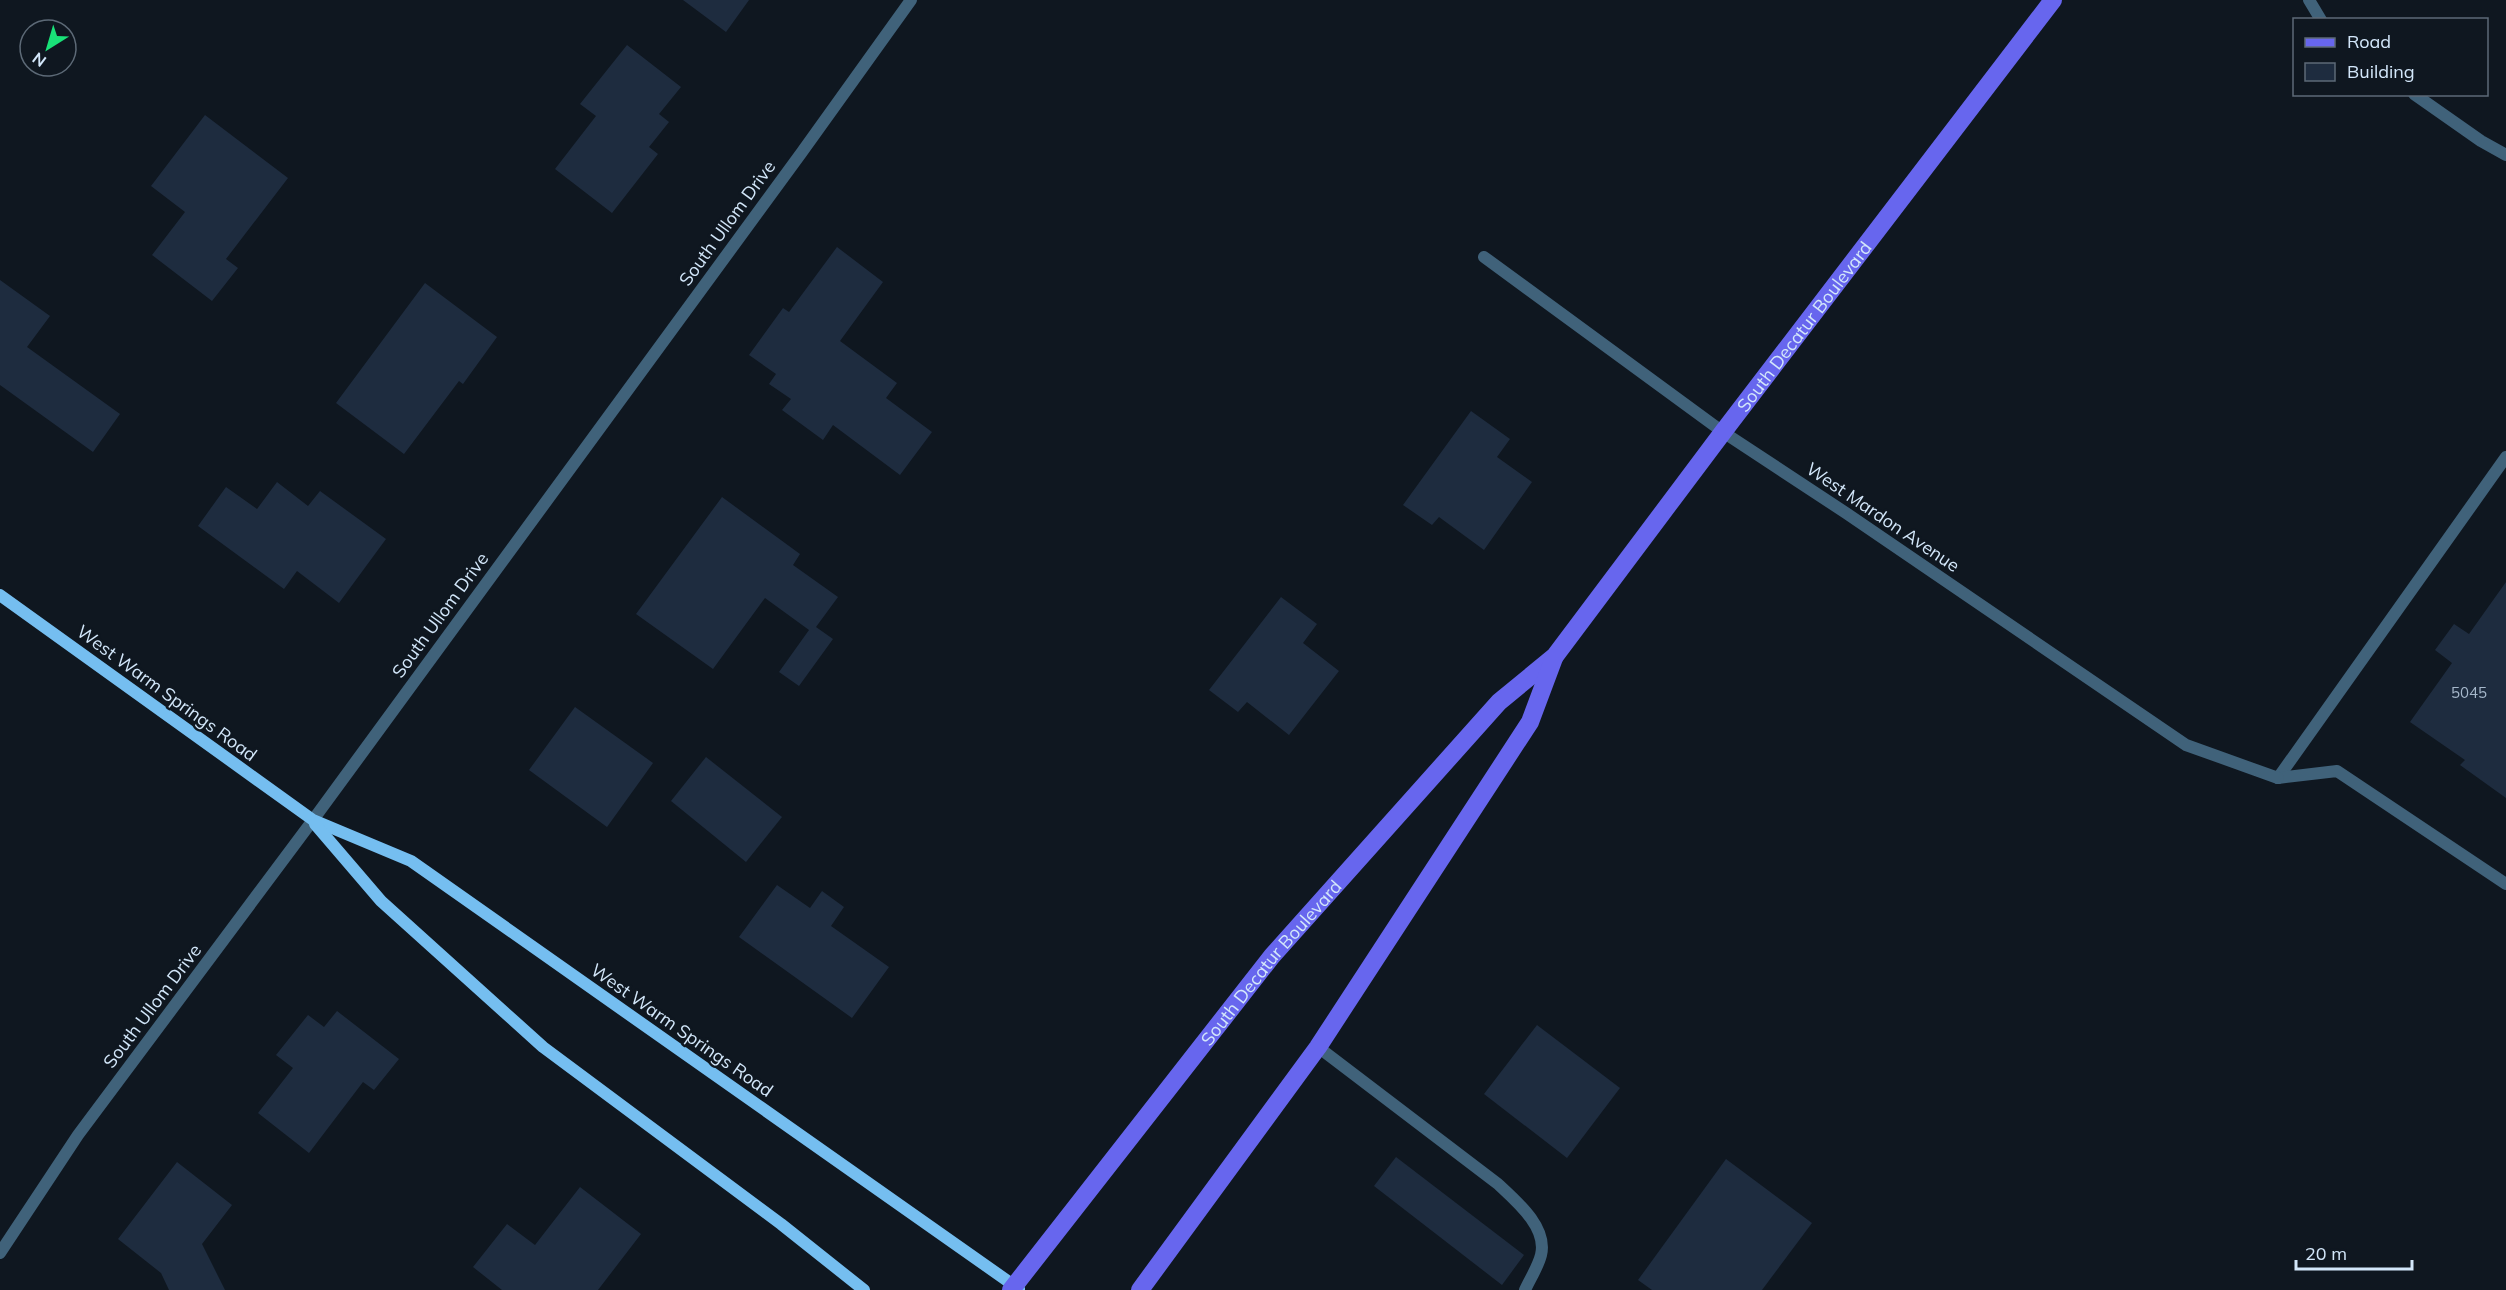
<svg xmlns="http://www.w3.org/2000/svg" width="2506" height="1290" font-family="Mulish,sans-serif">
	<rect width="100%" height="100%" fill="#0f1720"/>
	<g fill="#1e2c3f">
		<path d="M683 0H749L726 32Z"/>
		<path d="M627 45 681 87 659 114 669 122 649 147 658 154 612 213 555 169 596 116 580 104Z"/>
		<path d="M205 115 288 178 226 259 238 268 212 301 152 255 185 212 151 186Z"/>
		<path d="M837 247 883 282 840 341 897 383 886 398 932 432 900 475 833 425 823 440 782 410 791 399 769 384 776 374 749 355 783 308 789 312Z"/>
		<path d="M0 280 50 316 27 347 120 414 93 452 0 385Z"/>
		<path d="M425 283 497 337 463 384 459 381 404 454 336 403Z"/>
		<path d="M1471 411 1510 439 1497 457 1532 482 1484 550 1439 517 1432 525 1403 505Z"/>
		<path d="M277 482 308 506 320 491 386 539 339 603 297 571 284 589 198 526 226 487 257 509Z"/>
		<path d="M722 497 800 554 793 565 838 597 816 627 833 639 799 686 779 672 809 630 765 598 713 669 636 614Z"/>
		<path d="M2506 582V798L2460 765 2465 760 2410 722 2452 663 2435 650 2454 624 2469 634Z"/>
		<path d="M1281 597 1317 624 1303 643 1339 671 1289 735 1247 702 1238 712 1209 690Z"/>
		<path d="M575 707 653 763 607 827 529 770Z"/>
		<path d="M706 757 782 817 746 862 671 801Z"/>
		<path d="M777 885 810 908 822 891 844 907 831 926 889 967 852 1018 739 937Z"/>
		<path d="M337 1011 399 1059 374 1090 363 1082 309 1153 258 1113 293 1068 276 1055 308 1015 324 1027Z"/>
		<path d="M1537 1025 1620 1088 1567 1158 1484 1094Z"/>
		<path d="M1396 1157 1524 1255 1502 1285 1374 1186Z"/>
		<path d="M1726 1159 1812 1223 1762 1290H1652L1638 1280Z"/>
		<path d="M177 1162 232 1205 202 1244 225 1290H169L161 1273 118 1239Z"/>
		<path d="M580 1187 641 1234 598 1290H502L473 1267 507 1224 535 1245Z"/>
	</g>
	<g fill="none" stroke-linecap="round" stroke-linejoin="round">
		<g stroke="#40627a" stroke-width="12">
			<path d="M2309 0 2321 20"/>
			<path d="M2414 94 2481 141 2506 155"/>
			<path d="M2278 778 2506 457"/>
			<path d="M2278 778 2337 771 2506 884"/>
			<path d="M1318 1047 1498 1184C1515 1200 1548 1227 1541 1255 1538 1267 1530 1279 1525 1290"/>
		</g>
		<g stroke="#40627a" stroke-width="12">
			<path d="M1484 257 1723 432 1846 513 2186 745 2278 778"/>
			<path d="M0 1253 78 1135 313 820 802 152 911 0"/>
		</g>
		<g stroke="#75bef0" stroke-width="12">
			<path d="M0 595 313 820 411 861 1019 1289"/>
			<path d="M315 824 381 901 543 1047 781 1224 864 1290"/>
		</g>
		<g stroke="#6766ee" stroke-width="18">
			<path id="s1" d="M1011 1290 1272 956 1499 702 1555 656 1723 432 2053 0"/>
			<path d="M1140 1290 1318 1047 1530 722 1554 658"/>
		</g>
	</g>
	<g text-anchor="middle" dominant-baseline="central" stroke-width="5" stroke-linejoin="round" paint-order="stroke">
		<g font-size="15" fill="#a6b8cb">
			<text x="2469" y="692">5045</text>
		</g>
		<g font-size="18" fill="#d3e7fa" stroke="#0f1720">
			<text transform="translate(727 223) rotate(-54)">South Ullom Drive</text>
			<text stroke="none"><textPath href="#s1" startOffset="1250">South Decatur Boulevard</textPath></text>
			<text transform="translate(1883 517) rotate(34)">West Mardon Avenue</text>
			<text transform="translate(440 615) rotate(-54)">South Ullom Drive</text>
			<text transform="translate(167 693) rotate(36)">West Warm Springs Road</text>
			<text stroke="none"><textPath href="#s1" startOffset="418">South Decatur Boulevard</textPath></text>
			<text transform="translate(152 1006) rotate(-53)">South Ullom Drive</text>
			<text transform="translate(682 1030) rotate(35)">West Warm Springs Road</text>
		</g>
	</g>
	<rect x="2293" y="18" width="195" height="78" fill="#0f1720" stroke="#5d6a77" stroke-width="1.5"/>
	<rect x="2305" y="38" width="30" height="9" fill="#6766ee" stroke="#5d6a77" stroke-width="1.5"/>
	<text x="2347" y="48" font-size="18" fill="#d3e7fa">Road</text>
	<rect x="2305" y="63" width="30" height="18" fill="#1e2c3f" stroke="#5d6a77" stroke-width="1.5"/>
	<text x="2347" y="78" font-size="18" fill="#d3e7fa">Building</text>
	<g transform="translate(48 48) rotate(217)"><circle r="28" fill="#0f1720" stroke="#5d6a77" stroke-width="1.5"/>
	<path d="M0-4.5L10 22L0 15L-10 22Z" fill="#19e178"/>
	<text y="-9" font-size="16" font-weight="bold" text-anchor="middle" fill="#d3e7fa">N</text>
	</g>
	<path d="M2296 1260v9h116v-9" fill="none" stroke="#d3e7fa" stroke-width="3"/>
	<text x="2305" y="1260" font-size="18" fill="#d3e7fa" stroke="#0f1720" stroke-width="4.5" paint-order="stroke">20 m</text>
</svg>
